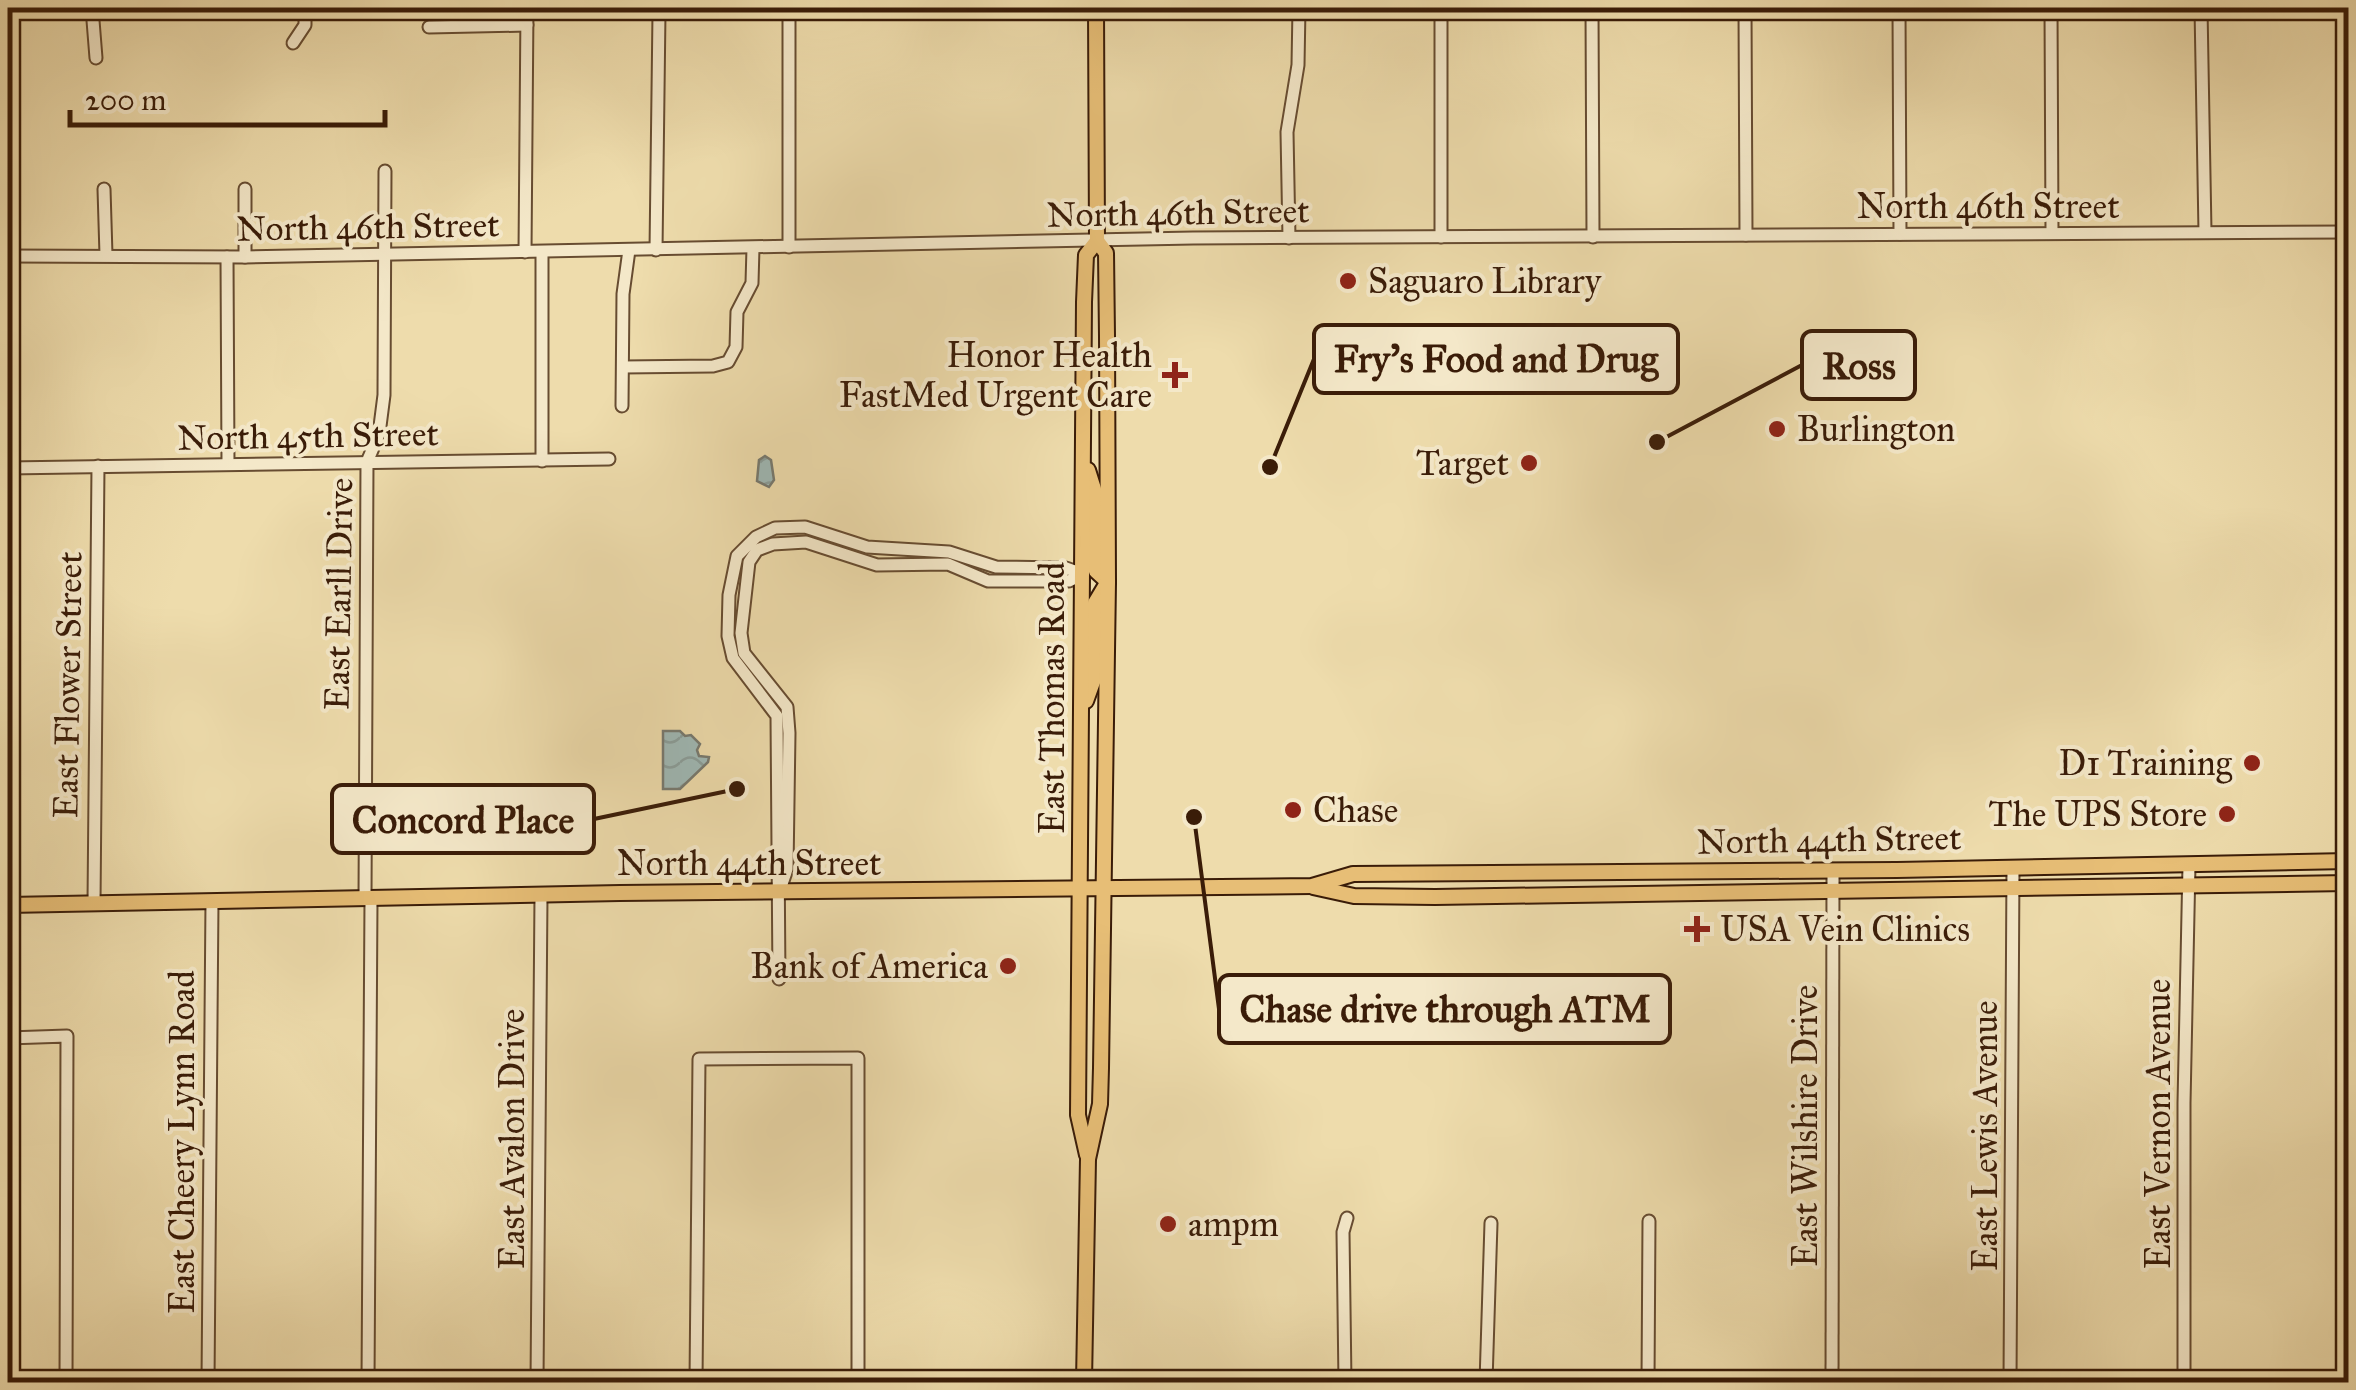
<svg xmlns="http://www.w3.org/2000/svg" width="2356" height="1390" font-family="'IM FELL Great Primer',serif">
	<defs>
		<pattern id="water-waves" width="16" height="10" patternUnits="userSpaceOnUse" patternTransform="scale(2.5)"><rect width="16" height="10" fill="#9fb9b6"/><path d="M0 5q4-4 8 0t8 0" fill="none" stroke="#8a9e9b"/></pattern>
	</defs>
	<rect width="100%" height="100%" fill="#eedcac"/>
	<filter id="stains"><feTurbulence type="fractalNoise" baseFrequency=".002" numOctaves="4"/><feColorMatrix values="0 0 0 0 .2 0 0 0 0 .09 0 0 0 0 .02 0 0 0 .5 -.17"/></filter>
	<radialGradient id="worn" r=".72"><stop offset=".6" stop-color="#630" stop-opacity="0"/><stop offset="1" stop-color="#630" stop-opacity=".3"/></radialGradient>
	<g fill="url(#water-waves)" stroke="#777a70" stroke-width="2.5">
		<path d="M765 456 771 460 774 480 769 487 757 481 759 460Z"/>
		<path d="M663 731H680L685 736 691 735 700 744 697 750 699 756 709 757 708 762 680 789H663Z"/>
	</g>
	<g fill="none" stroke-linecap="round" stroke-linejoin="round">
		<g stroke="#674c31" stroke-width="15">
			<g id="minor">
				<path d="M92 8 96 58"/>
				<path d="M1592 8 1593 237"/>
				<path d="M1745 8 1746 235"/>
				<path d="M1899 8 1900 234"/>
				<path d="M2051 8 2052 233"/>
				<path d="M2201 8 2205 232"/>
				<path d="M429 27 527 25"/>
				<path d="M293 43 305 25V8"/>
				<path d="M104 189 106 255"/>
				<path d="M245 189V257"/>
				<path d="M1441 237V8"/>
				<path d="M1289 238 1287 132 1298 65 1299 8"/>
				<path d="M789 247V12"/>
				<path d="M656 250 659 13"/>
				<path d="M525 252 527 8"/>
				<path d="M8 256 245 257 1193 238 2348 232"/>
				<path d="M227 257 228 464"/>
				<path d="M623 367 713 366 728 362 736 347 737 312 752 283 753 248"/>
				<path d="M622 406 623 294 629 250"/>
				<path d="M542 461V252"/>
				<path d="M8 468 609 459"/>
				<path d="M782 884 787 869 789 733 787 707 744 653 741 633 749 562 757 550 773 544 806 542 877 565 948 564 988 581H1069L1083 574"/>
				<path d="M365 899 367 462 379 434 384 395 385 171"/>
				<path d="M94 903 98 466"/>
				<path d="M779 979 777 716 733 658 728 636 729 595 737 556 756 537 775 528 805 527 867 547 949 552 996 567 1066 568 1083 574"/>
				<path d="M8 1038 67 1036 66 1382"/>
				<path d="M208 1382 212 901"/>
				<path d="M368 1382 371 900"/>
				<path d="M537 1382 541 896"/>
				<path d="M696 1382 699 1059 858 1058V1382"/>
				<path d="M1345 1382 1343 1232 1347 1218"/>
				<path d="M1486 1382 1491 1223"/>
				<path d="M1648 1382 1649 1221"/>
				<path d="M1832 1382 1833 870"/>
				<path d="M2010 1382 2013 868"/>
				<path d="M2184 1382V1103L2189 865"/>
			</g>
		</g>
		<g stroke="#3a1c08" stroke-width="18">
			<g id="major">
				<path d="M1088 470 1094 489V563L1096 571 1108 582"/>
				<path d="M1086 701 1094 679 1095 603 1107 583"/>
				<path d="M1313 887 1354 896 1435 897 2348 883"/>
				<path d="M8 905 620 893 1312 886 1353 874 1897 870 2348 861"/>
				<path d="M1087 1155 1078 1115 1084 302 1086 255 1097 241"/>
				<path d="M1084 1382 1088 1159 1100 1104 1101 1068 1108 582 1107 336 1106 253 1097 241 1096 8"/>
			</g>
		</g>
		<use href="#minor" stroke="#f4e8c9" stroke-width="11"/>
		<use href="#major" stroke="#e7be76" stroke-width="14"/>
	</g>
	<g fill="#8f2418" stroke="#f4e8c9" stroke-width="4">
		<circle cx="1348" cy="281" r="10"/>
		<path d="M1170 360h10v10h10v10h-10v10h-10v-10h-10v-10h10z"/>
		<circle cx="1777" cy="429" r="10"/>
		<circle cx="1529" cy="463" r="10"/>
		<circle cx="2252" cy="763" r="10"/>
		<circle cx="1293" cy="810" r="10"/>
		<circle cx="2227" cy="814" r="10"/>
		<path d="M1692 914h10v10h10v10h-10v10h-10v-10h-10v-10h10z"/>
		<circle cx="1008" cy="966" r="10"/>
		<circle cx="1168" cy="1224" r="10"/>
	</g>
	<g text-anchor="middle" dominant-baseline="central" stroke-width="8" stroke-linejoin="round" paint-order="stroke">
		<g font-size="35" fill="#3a1c08" stroke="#f4e8c9">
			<text x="1988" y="206">North 46th Street</text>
			<text transform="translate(1178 213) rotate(-1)">North 46th Street</text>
			<text transform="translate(368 227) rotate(-1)">North 46th Street</text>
			<text transform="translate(308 436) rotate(-1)">North 45th Street</text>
			<text transform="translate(339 594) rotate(-89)">East Earll Drive</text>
			<text transform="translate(68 685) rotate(-89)">East Flower Street</text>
			<text transform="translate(1052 698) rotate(-90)">East Thomas Road</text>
			<text transform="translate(1829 840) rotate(-1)">North 44th Street</text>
			<text x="749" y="863">North 44th Street</text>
			<text transform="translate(2158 1124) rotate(-90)">East Vernon Avenue</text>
			<text transform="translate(1805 1126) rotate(-90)">East Wilshire Drive</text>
			<text transform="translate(1985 1136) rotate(-90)">East Lewis Avenue</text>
			<text transform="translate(512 1139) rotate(-90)">East Avalon Drive</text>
			<text transform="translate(182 1142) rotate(-90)">East Cheery Lynn Road</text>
		</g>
		<g font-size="35" fill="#3a1c08" stroke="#f4e8c9" text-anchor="start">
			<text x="1368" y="281">Saguaro Library</text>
			<text x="1152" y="355" text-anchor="end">Honor Health<tspan x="1152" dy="40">FastMed Urgent Care</tspan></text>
			<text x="1797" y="429">Burlington</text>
			<text x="1509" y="463" text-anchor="end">Target</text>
			<text x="2232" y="763" text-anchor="end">D1 Training</text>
			<text x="1313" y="810">Chase</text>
			<text x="2207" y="814" text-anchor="end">The UPS Store</text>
			<text x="1720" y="929">USA Vein Clinics</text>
			<text x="988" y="966" text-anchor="end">Bank of America</text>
			<text x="1188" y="1224">ampm</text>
		</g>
	</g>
	<path fill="none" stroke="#3a1c08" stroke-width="4" d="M1270 467L1314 359M1657 442L1802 365M737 789L594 819M1194 817L1219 1009"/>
	<g fill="#3a1c08" stroke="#f4e8c9" stroke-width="4">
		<circle cx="1270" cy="467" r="10"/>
		<circle cx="1657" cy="442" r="10"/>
		<circle cx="737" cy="789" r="10"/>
		<circle cx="1194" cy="817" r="10"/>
	</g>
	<g fill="#f4e8c9" stroke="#3a1c08" stroke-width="4">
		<rect x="1314" y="325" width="364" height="68" rx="10"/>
		<rect x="1802" y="331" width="113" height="68" rx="10"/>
		<rect x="332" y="785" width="262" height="68" rx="10"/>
		<rect x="1219" y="975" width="451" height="68" rx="10"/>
	</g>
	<g font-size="38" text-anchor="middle" font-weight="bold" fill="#3a1c08">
		<text x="1496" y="372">Fry's Food and Drug</text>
		<text x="1859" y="379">Ross</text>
		<text x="463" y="833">Concord Place</text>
		<text x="1445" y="1022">Chase drive through ATM</text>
	</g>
	<rect width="2356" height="1390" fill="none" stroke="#eedcac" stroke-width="40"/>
	<rect x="10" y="10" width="2336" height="1370" fill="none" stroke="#3a1c08" stroke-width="5"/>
	<rect x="20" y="20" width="2316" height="1350" fill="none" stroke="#3a1c08" stroke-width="2.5"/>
	<path d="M70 110v15h315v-15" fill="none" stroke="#3a1c08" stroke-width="5"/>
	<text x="85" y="110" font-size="30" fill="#3a1c08" stroke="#f4e8c9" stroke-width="8" paint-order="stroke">200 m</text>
	<rect width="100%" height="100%" filter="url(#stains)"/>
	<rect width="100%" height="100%" fill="url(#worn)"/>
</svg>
